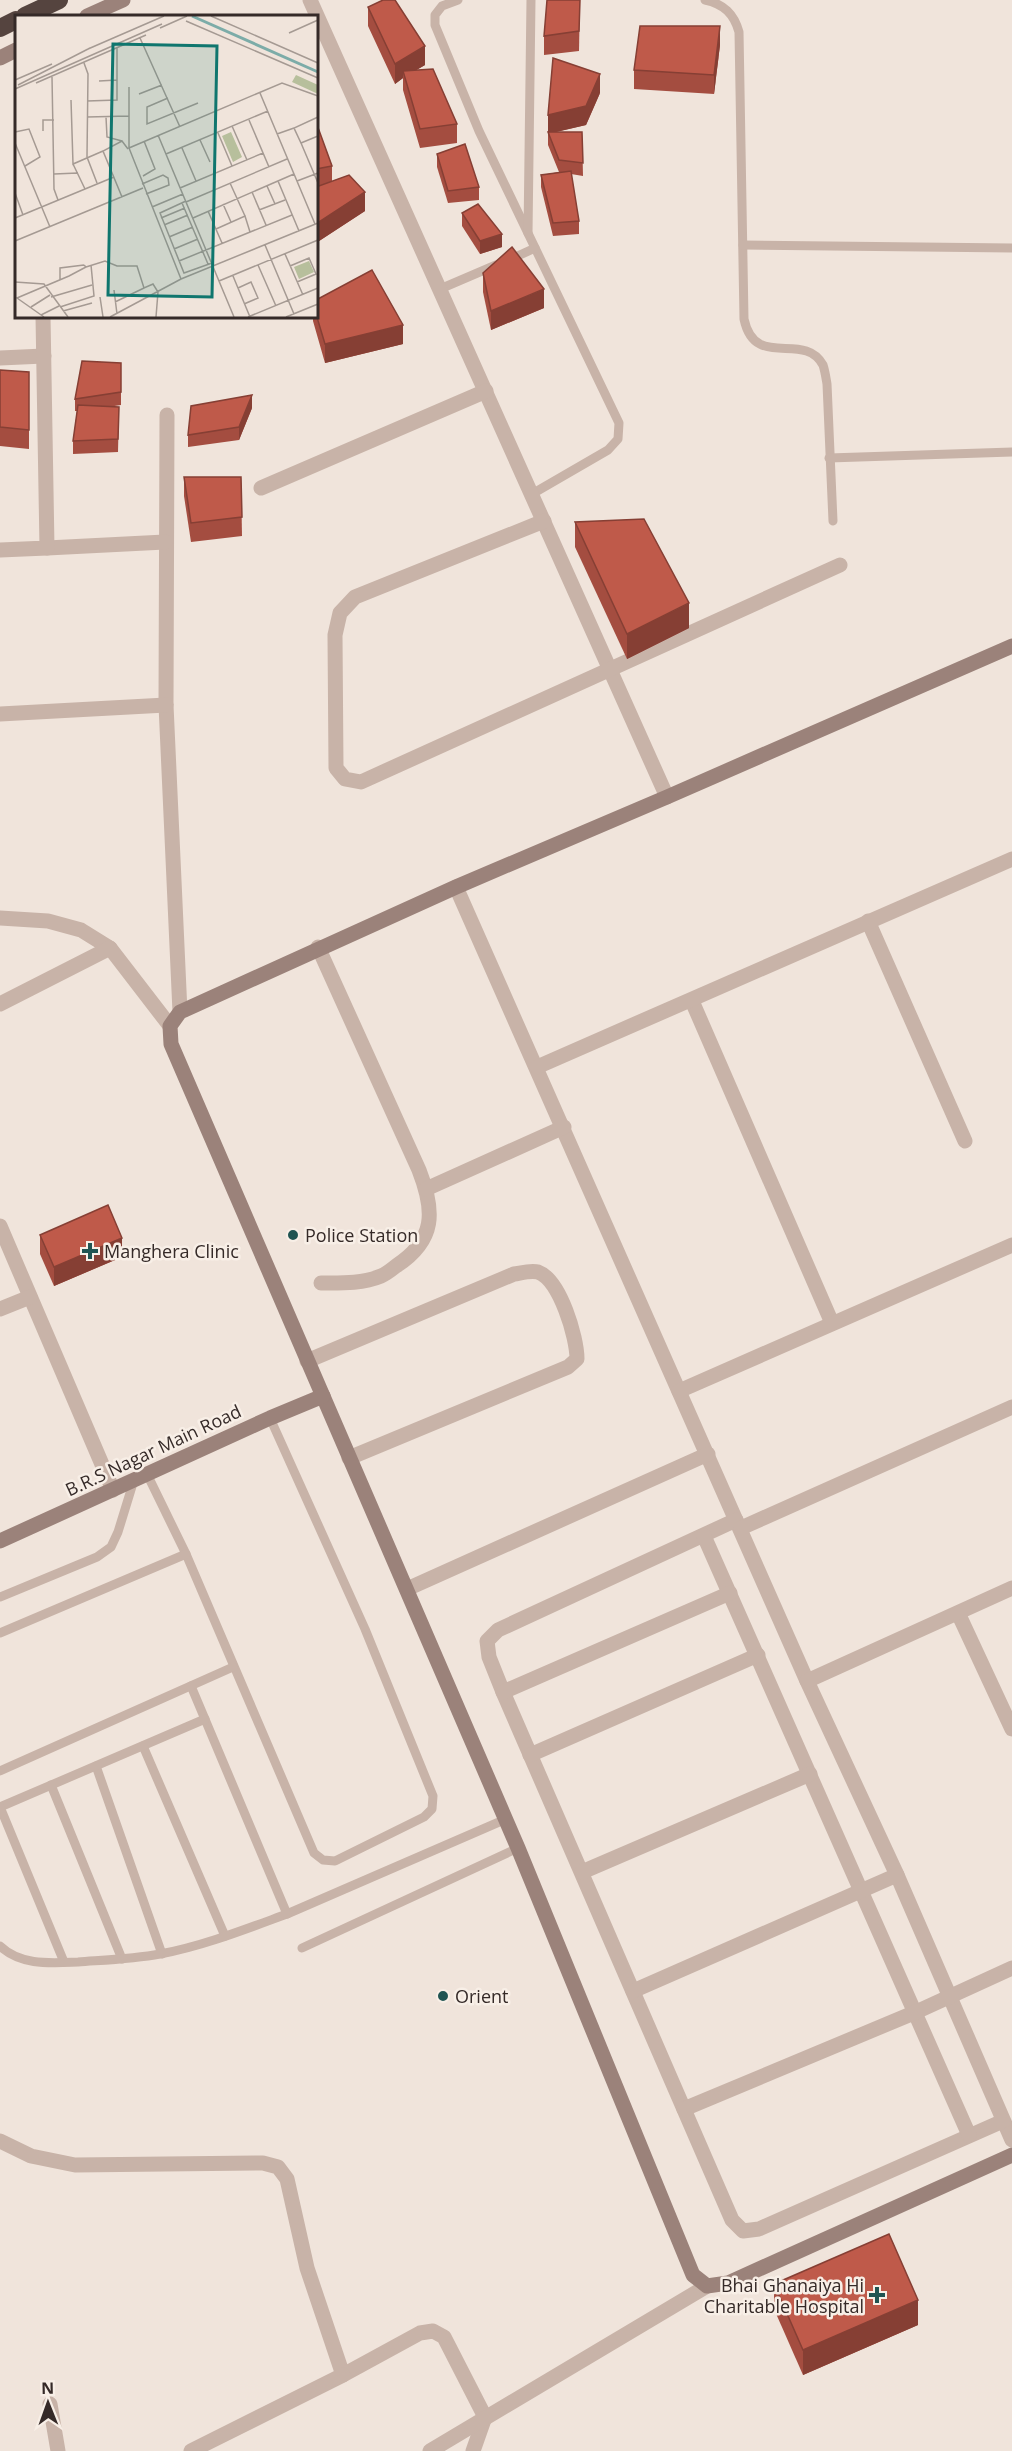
<svg xmlns="http://www.w3.org/2000/svg" width="1012" height="2451" font-family="'Open Sans',sans-serif">
	<rect width="100%" height="100%" fill="#f0e4db"/>
	<g fill="none" stroke-linecap="round" stroke-linejoin="round">
		<g stroke="#c8b3a8" stroke-width="9">
			<path d="M458 0 442 6 435 15V25L479 131 619 423 618 439 608 450 532 494"/>
			<path d="M705 0C724 4 734 14 739 32L744 319C755 371 804 330 823 365 825 371 826 378 827 384L833 521"/>
			<path d="M528 233 531 0"/>
			<path d="M743 245 1012 248"/>
			<path d="M509 260 535 248"/>
			<path d="M440 289 496 265"/>
			<path d="M829 458 1012 452"/>
			<path d="M147 1474 186 1554 314 1853 323 1860 335 1861 424 1817 432 1809 433 1796 365 1629 270 1418"/>
			<path d="M0 1597 97 1557 111 1547 118 1532 134 1480"/>
			<path d="M0 1633 186 1554"/>
			<path d="M191 1686 287 1914 506 1819"/>
			<path d="M143 1746 225 1936"/>
			<path d="M96 1766 162 1954"/>
			<path d="M0 1771 233 1667"/>
			<path d="M51 1785 122 1959"/>
			<path d="M0 1807 205 1719"/>
			<path d="M0 1807 64 1962"/>
			<path d="M0 1946C21 1966 51 1963 78 1962 105 1960 133 1959 160 1954 203 1946 246 1929 287 1914"/>
			<path d="M302 1948 518 1848"/>
		</g>
		<g stroke="#c8b3a8" stroke-width="15">
			<path d="M310 0 667 797"/>
			<path d="M0 358 44 356"/>
			<path d="M167 415 166 705 180 1012"/>
			<path d="M261 488 486 391"/>
			<path d="M544 521 355 597 340 613 335 635 336 768 345 779 361 782 840 565"/>
			<path d="M47 548 165 542"/>
			<path d="M0 550 47 548 43 316"/>
			<path d="M0 714 166 705"/>
			<path d="M456 887 807 1681 897 1875 1012 2140"/>
			<path d="M0 918 48 921 81 930 110 948"/>
			<path d="M868 921 965 1141"/>
			<path d="M318 947 419 1170C435 1211 436 1240 396 1266 391 1270 386 1274 381 1276 362 1284 340 1283 321 1283"/>
			<path d="M692 1001 832 1323"/>
			<path d="M0 1004 110 948 170 1026"/>
			<path d="M537 1067 1012 859"/>
			<path d="M426 1189 564 1127"/>
			<path d="M0 1226 113 1490"/>
			<path d="M0 1309 30 1297"/>
			<path d="M307 1361 514 1274C521 1273 531 1270 538 1272 560 1280 577 1337 577 1359L568 1367 349 1458"/>
			<path d="M679 1391 1012 1245"/>
			<path d="M736 1520 498 1630 487 1641 489 1657 503 1692 732 2220 743 2231 759 2229 1003 2121"/>
			<path d="M741 1528 1012 1407"/>
			<path d="M704 1536 969 2135"/>
			<path d="M407 1589 708 1454"/>
			<path d="M958 1613 1012 1729"/>
			<path d="M807 1681 1012 1588"/>
			<path d="M503 1692 730 1593"/>
			<path d="M530 1755 758 1655"/>
			<path d="M582 1872 810 1774"/>
			<path d="M633 1991 897 1875"/>
			<path d="M684 2109 916 2012 1012 1968"/>
			<path d="M0 2141 31 2156 75 2165 263 2163 278 2167 287 2179 307 2268 343 2375 420 2333 433 2331 444 2337 485 2417 473 2451"/>
			<path d="M50 2404 58 2451"/>
			<path d="M191 2451 343 2375"/>
			<path d="M430 2451 707 2286"/>
		</g>
		<g stroke="#9b827a" stroke-width="15">
			<path d="M87 16 123 0"/>
			<path d="M0 58 16 50"/>
			<path d="M1012 646 667 797 456 887 180 1012 170 1026 171 1044 518 1848 693 2275 707 2286 728 2283 1012 2155"/>
			<path d="M0 1541 270 1418 323 1396"/>
		</g>
		<g stroke="#55443f" stroke-width="18">
			<path d="M25 16 59 0"/>
			<path d="M0 28 16 20"/>
		</g>
	</g>
	<g fill="#a44d40">
		<path d="M580 0 579 51 544 55V36Z"/>
		<path d="M368 7 425 65 416 70 457 124V143L420 148 403 90V78L395 84 368 26Z"/>
		<path d="M720 45 714 94 634 89V70Z"/>
		<path d="M600 93 586 125 555 132H582L583 176 571 174 579 221V234L553 236 541 187V175L559 172 548 145V134Z"/>
		<path d="M316 122 332 166V181L365 211 316 243Z"/>
		<path d="M437 154 479 187V200L448 203 437 167Z"/>
		<path d="M462 213 502 247 480 254 462 226Z"/>
		<path d="M483 273 544 308 491 330 483 292Z"/>
		<path d="M316 300 403 344 325 363 313 321V316H316Z"/>
		<path d="M121 363V405L108 407H119L118 452 73 454V441L77 411H75V399Z"/>
		<path d="M0 370 29 372V449L0 446Z"/>
		<path d="M252 408 239 440 188 447V435Z"/>
		<path d="M184 477H241L242 536 191 542 184 496Z"/>
		<path d="M575 522 689 628 627 659 575 547Z"/>
		<path d="M40 1235 122 1257 54 1286 40 1254Z"/>
		<path d="M774 2284 918 2325 803 2375 774 2309Z"/>
	</g>
	<g fill="#863f34">
		<path d="M720 26V45L714 94V75Z"/>
		<path d="M425 46V65L405 77 403 71V78L395 84V64Z"/>
		<path d="M600 74V93L586 125 548 134V115Z"/>
		<path d="M365 192V211L316 243V224Z"/>
		<path d="M502 234V247L480 254V241Z"/>
		<path d="M544 289V308L491 330V311Z"/>
		<path d="M403 325V344L325 363V344Z"/>
		<path d="M252 395V408L239 440V427Z"/>
		<path d="M689 603V628L627 659V634Z"/>
		<path d="M122 1238V1257L54 1286V1267Z"/>
		<path d="M918 2300V2325L803 2375V2350Z"/>
	</g>
	<g fill="#bf5a4a" stroke="#863f34" stroke-width="1.5">
		<path d="M383 0H395L425 46 395 64 368 7Z"/>
		<path d="M547 0H580L579 31 544 36Z"/>
		<path d="M640 26H720L714 75 634 70Z"/>
		<path d="M553 58 600 74 586 106 548 115Z"/>
		<path d="M433 69 457 124 420 129 403 71Z"/>
		<path d="M316 122 332 166 316 169Z"/>
		<path d="M548 132H582L583 163 559 160Z"/>
		<path d="M465 144 479 187 448 191 437 154Z"/>
		<path d="M571 171 579 221 553 223 541 175Z"/>
		<path d="M349 175 365 192 316 224V187Z"/>
		<path d="M478 204 502 234 480 241 462 213Z"/>
		<path d="M512 247 544 289 491 311 483 273Z"/>
		<path d="M372 270 403 325 325 344 316 314V300Z"/>
		<path d="M82 361 121 363V392L75 399Z"/>
		<path d="M0 370 29 372V430L0 427Z"/>
		<path d="M252 395 239 427 188 435 191 406Z"/>
		<path d="M78 405 119 407 118 439 73 441Z"/>
		<path d="M184 477H241L242 517 191 523Z"/>
		<path d="M644 519 689 603 627 634 575 522Z"/>
		<path d="M108 1205 122 1238 54 1267 40 1235Z"/>
		<path d="M889 2234 918 2300 803 2350 774 2284Z"/>
	</g>
	<g fill="#205452" stroke="#f8efe7" stroke-width="2">
		<circle cx="293" cy="1235" r="6"/>
		<path d="M87 1242h6v6h6v6h-6v6h-6v-6h-6v-6h6z"/>
		<circle cx="443" cy="1996" r="6"/>
		<path d="M874 2286h6v6h6v6h-6v6h-6v-6h-6v-6h6z"/>
	</g>
	<g text-anchor="middle" dominant-baseline="central" stroke-width="5" stroke-linejoin="round" paint-order="stroke">
		<g font-size="18" fill="#352a28" stroke="#f8efe7" text-anchor="start">
			<text x="305" y="1235">Police Station</text>
			<text x="104" y="1251">Manghera Clinic</text>
			<text x="455" y="1996">Orient</text>
			<text x="864" y="2285" text-anchor="end">Bhai Ghanaiya Hi<tspan x="864" dy="21">Charitable Hospital</tspan></text>
		</g>
		<g font-size="18" fill="#352a28" stroke="#f8efe7">
			<text transform="translate(153 1450) rotate(-25)">B.R.S Nagar Main Road</text>
		</g>
	</g>
	<g transform="translate(15 15)">
		<rect width="303" height="303" fill="#f0e4db"/>
		<path d="M281 60 303 70V79L277 67ZM216 117 227 142 218 147 207 121ZM294 246 299 257 284 264 279 252Z" fill="#b7bf9c"/>
		<path fill="none" stroke="#7caca8" stroke-width="3" d="M177 1 303 57"/>
		<path fill="none" stroke="#a59a93" stroke-width="1.5" d="M196 1 303 48M171 6 303 63M145 13 172 1M274 18 303 5M125 23 165 112M73 34 149 1M69 48 73 59 72 142 82 168M37 62 39 174 43 185M0 65 37 49M84 66 102 65M21 68 131 20M3 70 75 33M114 72V133M0 74 147 9M245 78 300 209M124 79 147 70M153 83 132 92V109L183 88M56 85 58 149 88 136M72 86 102 85V33M72 102 114 101M91 102 92 122 107 126M303 102 279 113 286 128 303 121M234 105 254 152M217 111 232 145M28 116V105H39M0 117 14 114 25 142 10 151M203 118 217 151M262 119 279 113M143 120 219 302M185 125 195 147M0 128 35 212M286 128 303 168M167 133 181 166M151 139 253 96M58 149 70 174M39 159 63 158M128 161 140 154 129 126M263 166 284 216M282 166 303 158M215 168 230 201M127 169 148 160 153 163 154 170 131 179M252 171 260 189M165 173 248 138M237 177 251 210M0 178 8 200M107 182 88 136 107 126 113 134M171 186 145 198 169 258 197 248M171 187 272 144M167 188 193 249M208 189 216 207M137 192 168 179M244 195 270 185M193 196 207 228M0 203 99 162M146 203 170 193M178 203 279 159M149 210 173 200M201 214 230 201 235 217M154 222 178 212M0 226 128 173M250 230 279 299M159 234 183 224M270 239 288 280M164 246 277 200M243 250 261 291M275 251 294 243 301 259 282 267M71 252 90 246 102 251H122L129 273 138 269 143 277 141 302M218 261 235 302M166 264 114 133 267 68 303 81M45 265V253L69 250M204 266 303 225M0 267 29 269 53 302M223 273 236 267 243 283 229 289M99 275 102 299M36 282 77 270M85 282 88 302M100 287 129 273M16 292 35 280M45 292 79 281 76 250M48 296 77 288M26 300 44 291M29 302 2 283 54 261 71 252 69 250M95 302 166 264 303 208M233 302 303 273M271 302 303 289"/>
		<path fill="#0f766e" fill-opacity="0.15" stroke="#0f766e" stroke-width="3" d="M98 29 202 31 197 282 93 280Z"/>
		<rect width="303" height="303" fill="none" stroke="#352a28" stroke-width="3"/>
	</g>
	<g transform="translate(48 2403) rotate(359)" stroke="#f8efe7" stroke-width="4.5" paint-order="stroke">
	<path d="M0-4.5L10 22L0 15L-10 22Z" fill="#352a28"/>
	<text y="-9" font-size="16" font-weight="bold" text-anchor="middle" fill="#352a28">N</text>
	</g>
</svg>
